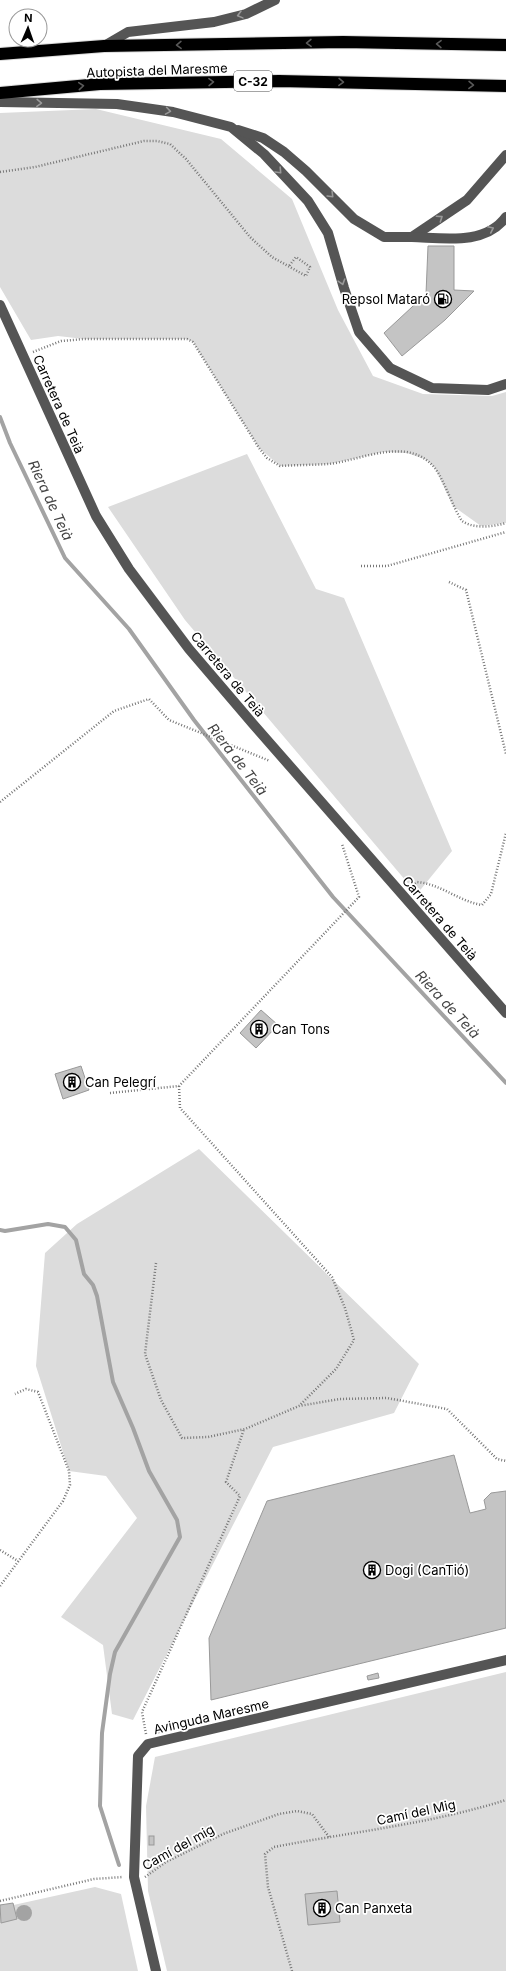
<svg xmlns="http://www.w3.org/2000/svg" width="506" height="1971" font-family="Inter,sans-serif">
	<rect width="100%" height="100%" fill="#fff"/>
	<g fill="#dcdcdc">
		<path d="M96 109 221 139 292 199 338 310 373 376 423 394 492 396 506 392V523L481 526 453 506 435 468 427 460 407 453 383 452 330 464 280 466 259 448 193 342 187 339H84L58 336 31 340 0 287V113Z"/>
		<path d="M247 454 316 589 344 598 452 851 417 894 185 620 108 507Z"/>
		<path d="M199 1149 419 1364 394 1413 273 1447 133 1720 112 1714 103 1645 61 1617 137 1518 106 1476 69 1471 36 1366 45 1253 77 1224Z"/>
		<path d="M506 1672V1971H167L148 1891 146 1806 155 1757Z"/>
		<path d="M95 1887 121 1894 138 1971H0V1908Z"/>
	</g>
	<circle fill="#a3a3a3" cx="24" cy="1913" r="8"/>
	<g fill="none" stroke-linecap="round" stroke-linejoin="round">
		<g stroke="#a3a3a3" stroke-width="4">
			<path d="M0 417 10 443 65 558 129 629 194 720 333 897 506 1083"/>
			<path d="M0 1230 5 1231 48 1224 65 1227 76 1240 84 1274 93 1285 97 1296 113 1382 133 1428 149 1471 177 1520 180 1537 115 1652 110 1674 102 1733 100 1806 119 1865"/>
		</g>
	</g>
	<g fill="#c4c4c4" stroke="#999">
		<path d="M428 246H454V290L474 291 445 320 402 356 384 333 426 294Z"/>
		<path d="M261 1010 278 1025 256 1048 240 1033Z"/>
		<path d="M81 1066 89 1090 63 1099 55 1074Z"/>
		<path d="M454 1455 470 1513 486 1509 484 1500 491 1493 506 1491V1628L211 1700 209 1638 267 1501Z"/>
		<path d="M378 1673 379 1678 368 1680 367 1676Z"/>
		<path d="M166 1725 167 1731 158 1733 157 1727Z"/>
		<rect x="149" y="1836" width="5" height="9"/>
		<path d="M337 1891 340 1922 308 1925 305 1894Z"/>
		<path d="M13 1903 17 1919 1 1923 0 1905Z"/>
	</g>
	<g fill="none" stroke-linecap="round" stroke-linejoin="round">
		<g stroke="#dbdbdb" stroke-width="14">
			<g id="highway">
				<path d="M0 54 104 46 343 42 506 45"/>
				<path d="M0 93 100 84 279 81 506 86"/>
			</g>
		</g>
		<g stroke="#777" stroke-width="2.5" stroke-dasharray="1 2" stroke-linecap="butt">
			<path d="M0 172 35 167 144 141H157L170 144 186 159 250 237 272 257 306 276 310 267 296 257 289 266"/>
			<path d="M33 352 61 341 84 339H187L193 342 259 448 267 458 280 466C296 465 313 465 329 464 362 460 407 436 434 467 444 479 452 506 462 521 474 529 492 527 506 523"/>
			<path d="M361 566H387L506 532"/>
			<path d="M449 582 466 590 506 754"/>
			<path d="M0 802 114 711 149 699 169 720 270 761"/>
			<path d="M410 887 417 882C441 884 458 901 482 905L491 894 506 833"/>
			<path d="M179 1086 180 1108 332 1277 345 1308 354 1340 336 1369 300 1405"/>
			<path d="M110 1093 179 1086 359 897 342 844"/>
			<path d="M156 1263 145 1354 161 1400 182 1438 208 1437 245 1429 299 1406 340 1399 387 1398 447 1409 497 1459 506 1461"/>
			<path d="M0 1550 18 1561"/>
			<path d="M0 1586 63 1501 70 1485 69 1471 38 1392 26 1389 15 1394"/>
			<path d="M146 1734 142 1712 240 1496 226 1482 244 1429"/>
			<path d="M145 1877 166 1862 223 1834 279 1814 297 1811 312 1814 329 1837"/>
			<path d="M0 1901 94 1879 123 1877"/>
			<path d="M292 1971 268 1887 265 1854 274 1847C351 1832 430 1824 506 1800"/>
		</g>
		<g stroke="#555" stroke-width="10">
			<path d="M104 46 128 32 214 22 246 14 275 0"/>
			<path d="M0 102 117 104 173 112 231 127 264 154 308 201 328 233 344 288 359 332 390 368 432 388 488 390 506 384"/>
			<path d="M238 130 263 138 284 152 306 171 354 219 384 237H412L467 200 506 155"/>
			<path d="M412 237C443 238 485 246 506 217"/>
			<path d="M0 305 96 516 129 569 189 649 253 724 506 1013"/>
			<path d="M156 1971 134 1877 138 1756 148 1744 506 1660"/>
		</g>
		<use href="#highway" stroke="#000" stroke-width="12"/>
	</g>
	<defs><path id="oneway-chevron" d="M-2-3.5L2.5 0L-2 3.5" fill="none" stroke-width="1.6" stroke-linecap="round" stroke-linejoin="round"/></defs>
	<g stroke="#999">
		<use href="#oneway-chevron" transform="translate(240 15) rotate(165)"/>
		<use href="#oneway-chevron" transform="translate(39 103) rotate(2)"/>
		<use href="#oneway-chevron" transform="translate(168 111) rotate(9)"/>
		<use href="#oneway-chevron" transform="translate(279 171) rotate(47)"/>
		<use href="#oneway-chevron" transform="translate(331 195) rotate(45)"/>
		<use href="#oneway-chevron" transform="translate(440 218) rotate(-34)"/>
		<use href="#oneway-chevron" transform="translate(491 229) rotate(-25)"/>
		<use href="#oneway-chevron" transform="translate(342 282) rotate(73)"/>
	</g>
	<g stroke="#595959">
		<use href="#oneway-chevron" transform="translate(309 43) rotate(179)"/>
		<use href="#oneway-chevron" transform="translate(439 44) rotate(-179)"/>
		<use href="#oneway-chevron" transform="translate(179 45) rotate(179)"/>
		<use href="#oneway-chevron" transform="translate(211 82) rotate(-1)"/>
		<use href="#oneway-chevron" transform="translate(341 82) rotate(1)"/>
		<use href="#oneway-chevron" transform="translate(471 85) rotate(1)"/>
		<use href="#oneway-chevron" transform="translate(81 86) rotate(-5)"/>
	</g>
	<defs>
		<g id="fuel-ring" transform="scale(0.9)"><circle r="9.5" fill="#fff" stroke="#000" stroke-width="1.5"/><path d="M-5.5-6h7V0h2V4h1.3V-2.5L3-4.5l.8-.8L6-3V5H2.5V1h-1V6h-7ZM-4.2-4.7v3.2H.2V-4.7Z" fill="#000"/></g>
		<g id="building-ring" transform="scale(0.9)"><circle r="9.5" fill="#fff" stroke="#000" stroke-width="1.5"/><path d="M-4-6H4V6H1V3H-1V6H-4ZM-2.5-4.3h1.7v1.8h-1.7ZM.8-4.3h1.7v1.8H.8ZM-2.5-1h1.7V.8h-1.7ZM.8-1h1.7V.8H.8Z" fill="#000"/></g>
	</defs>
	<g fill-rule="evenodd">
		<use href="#fuel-ring" x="443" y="299"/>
		<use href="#building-ring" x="259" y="1029"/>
		<use href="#building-ring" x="72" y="1082"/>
		<use href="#building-ring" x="372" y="1570"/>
		<use href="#building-ring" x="322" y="1908"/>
	</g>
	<g text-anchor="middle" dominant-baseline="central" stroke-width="3.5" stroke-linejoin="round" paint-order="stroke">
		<rect fill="#fff" stroke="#4c4c4c" stroke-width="1" x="234" y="71" width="38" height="20" rx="3"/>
		<g font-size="12" font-weight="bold" fill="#000">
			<text x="253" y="81">C-32</text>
		</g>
		<g font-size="13" fill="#000" stroke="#fff">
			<text transform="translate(157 70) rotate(-2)">Autopista del Maresme</text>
			<text transform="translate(59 404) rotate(66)">Carretera de Teià</text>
			<text transform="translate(228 674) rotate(50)">Carretera de Teià</text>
			<text transform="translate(440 918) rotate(49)">Carretera de Teià</text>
			<text transform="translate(211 1716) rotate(-13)">Avinguda Maresme</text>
			<text transform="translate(416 1812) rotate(-12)">Camí del Mig</text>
			<text transform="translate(178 1847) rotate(-29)">Camí del mig</text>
		</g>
		<g font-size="13" fill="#000" stroke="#fff" text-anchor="start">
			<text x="430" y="299" text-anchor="end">Repsol Mataró</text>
			<text x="272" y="1029">Can Tons</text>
			<text x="85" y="1082">Can Pelegrí</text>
			<text x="385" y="1570">Dogi (CanTió)</text>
			<text x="335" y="1908">Can Panxeta</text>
		</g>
		<g font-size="14" font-style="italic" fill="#444" stroke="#fff">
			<text transform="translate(51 500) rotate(65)">Riera de Teià</text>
			<text transform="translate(238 759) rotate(52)">Riera de Teià</text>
			<text transform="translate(448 1004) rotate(47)">Riera de Teià</text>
		</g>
	</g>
	<g transform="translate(28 28) rotate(2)"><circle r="19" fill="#ffffff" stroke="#999999"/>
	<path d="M0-3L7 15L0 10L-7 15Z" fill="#000000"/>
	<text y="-6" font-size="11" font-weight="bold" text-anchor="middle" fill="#000000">N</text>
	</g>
</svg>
